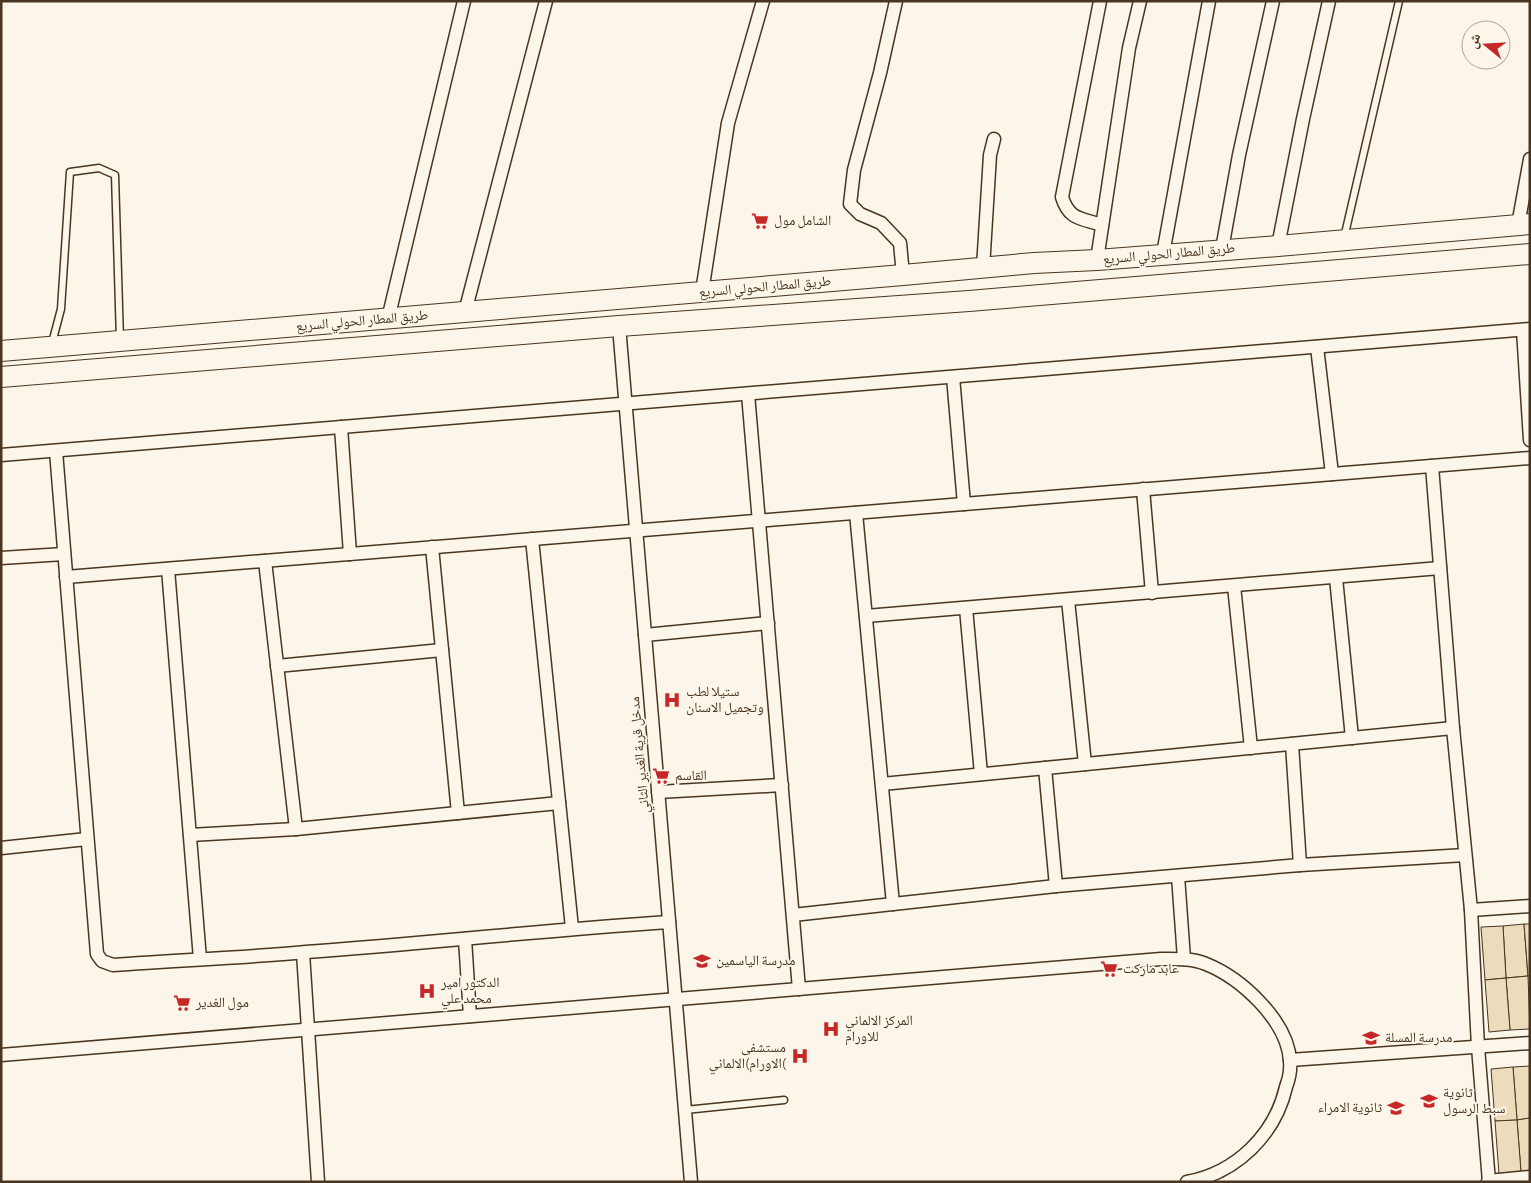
<svg xmlns="http://www.w3.org/2000/svg" width="1531" height="1183" font-family="'Alegreya Sans','Noto Naskh Arabic',sans-serif">
	<rect width="100%" height="100%" fill="#fbf6e9"/>
	<g fill="#ecdcbc" stroke="#4a3520">
		<path d="M1524 924 1528 976 1506 978 1503 926Z"/>
		<path d="M1524 924H1530V976H1528Z"/>
		<path d="M1503 926 1506 978 1485 980 1481 927Z"/>
		<path d="M1528 976 1530 1029 1510 1030 1506 978Z"/>
		<path d="M1506 978 1510 1030 1489 1032 1485 980Z"/>
		<path d="M1530 1066V1118L1517 1120 1513 1067Z"/>
		<path d="M1513 1067 1517 1120 1495 1121 1491 1069Z"/>
		<path d="M1530 1118V1172H1521L1517 1120Z"/>
		<path d="M1517 1120 1521 1172 1499 1174 1495 1121Z"/>
	</g>
	<g fill="none" stroke-linecap="round" stroke-linejoin="round">
		<g stroke="#4a3520" stroke-width="9">
			<g id="service">
				<path d="M1344 238 1399 1"/>
				<path d="M52 343 61 309 70 172 99 168 115 175 120 340"/>
				<path d="M685 1110 784 1100"/>
			</g>
		</g>
		<g stroke="#4a3520" stroke-width="15">
			<g id="minor">
				<path d="M896 1 880 73 854 170 850 204 860 214 881 223 900 243 903 275"/>
				<path d="M1100 1 1062 197C1069 220 1081 218 1102 225"/>
				<path d="M1518 225 1530 159"/>
				<path d="M1278 246 1303 119 1329 1"/>
				<path d="M1222 249 1239 155 1273 1"/>
				<path d="M1163 254 1209 1"/>
				<path d="M1097 260 1129 48 1140 1"/>
				<path d="M983 268 990 155 994 139"/>
				<path d="M702 292 728 123 763 1"/>
				<path d="M465 312 546 1"/>
				<path d="M388 319 464 1"/>
				<path d="M619 326 691 1182"/>
				<path d="M1523 330 1530 440"/>
				<path d="M1317 347 1332 474"/>
				<path d="M953 377 964 504"/>
				<path d="M748 394 799 989"/>
				<path d="M341 427 350 554"/>
				<path d="M56 451 97 954 102 961 113 965C177 960 242 958 306 952 427 943 548 930 669 922"/>
				<path d="M1 455 1530 329"/>
				<path d="M1432 466 1453 728 1471 910 1478 1047 1489 1182"/>
				<path d="M1143 489 1152 593"/>
				<path d="M856 513 893 904"/>
				<path d="M532 539 572 928"/>
				<path d="M432 547 458 813"/>
				<path d="M1 558 64 554"/>
				<path d="M265 561 296 829"/>
				<path d="M168 569 200 959"/>
				<path d="M66 577 1530 458"/>
				<path d="M1336 578 1352 738"/>
				<path d="M1234 586 1251 748"/>
				<path d="M1068 600 1085 764"/>
				<path d="M966 608 981 774"/>
				<path d="M866 616 1440 568"/>
				<path d="M645 635 768 623"/>
				<path d="M277 666 442 650"/>
				<path d="M1292 744 1300 865"/>
				<path d="M1045 768 1056 886"/>
				<path d="M882 784 1453 728"/>
				<path d="M658 792 782 785"/>
				<path d="M190 835 296 829 559 803"/>
				<path d="M1 848 87 839"/>
				<path d="M1178 876 1184 959"/>
				<path d="M1471 910 1530 906"/>
				<path d="M793 915 1056 886 1300 865 1465 855"/>
				<path d="M465 939 470 1016"/>
				<path d="M303 953 318 1182"/>
				<path d="M1 1055 1161 959C1176 959 1192 958 1206 964 1241 978 1288 1021 1290 1061 1291 1070 1289 1079 1286 1087 1275 1135 1236 1173 1187 1182"/>
				<path d="M1290 1060 1530 1043"/>
				<path d="M1488 1181 1530 1177"/>
			</g>
		</g>
		<g stroke="#4a3520" stroke-width="22">
			<g id="trunk">
				<path d="M1 351 903 275 1034 263 1097 260 1278 246 1530 224"/>
				<path d="M1 377 619 326 969 301 1530 254"/>
			</g>
		</g>
		<use href="#service" stroke="#fbf6e9" stroke-width="6"/>
		<use href="#minor" stroke="#fbf6e9" stroke-width="12"/>
		<use href="#trunk" stroke="#fbf6e9" stroke-width="20"/>
	</g>
	<defs>
		<g id="supermarket-bare" transform="scale(1.35)"><path d="M-6-5.5h2.5l.6 2H6L4.5 2H-2.5L-4.4-4H-6ZM-1.5 3.2a1.3 1.3 0 1 0 .1 0ZM3 3.2a1.3 1.3 0 1 0 .1 0Z" fill="#c62828" stroke="#fbf6e9" stroke-width="2.5" paint-order="stroke"/></g>
		<g id="hospital-bare" transform="scale(1.35)"><path d="M-5-5h3v3.5h4V-5h3V5h-3V1.5h-4V5h-3Z" fill="#c62828" stroke="#fbf6e9" stroke-width="2.5" paint-order="stroke"/></g>
		<g id="school-bare" transform="scale(1.35)"><path d="M0-5L7-2L0 1L-7-2ZM-4 1L0 2.5L4 1V4Q0 6-4 4Z" fill="#c62828" stroke="#fbf6e9" stroke-width="2.5" paint-order="stroke"/></g>
	</defs>
	<g fill-rule="evenodd">
		<use href="#supermarket-bare" x="760" y="221"/>
		<use href="#hospital-bare" x="672" y="700"/>
		<use href="#supermarket-bare" x="661" y="776"/>
		<use href="#school-bare" x="702" y="961"/>
		<use href="#supermarket-bare" x="1109" y="969"/>
		<use href="#hospital-bare" x="427" y="991"/>
		<use href="#supermarket-bare" x="182" y="1003"/>
		<use href="#hospital-bare" x="831" y="1029"/>
		<use href="#school-bare" x="1371" y="1038"/>
		<use href="#hospital-bare" x="800" y="1056"/>
		<use href="#school-bare" x="1429" y="1101"/>
		<use href="#school-bare" x="1396" y="1108"/>
	</g>
	<g text-anchor="middle" dominant-baseline="central" stroke-width="4" stroke-linejoin="round" paint-order="stroke">
		<g font-size="14" fill="#4a3520" stroke="#fbf6e9" text-anchor="start">
			<text x="774" y="221">الشامل مول</text>
			<text x="686" y="692">ستيلا لطب<tspan x="686" dy="16">وتجميل الاسنان</tspan></text>
			<text x="675" y="776">القاسم</text>
			<text x="716" y="961">مدرسة الياسمين</text>
			<text x="1123" y="969">عابد ماركت</text>
			<text x="441" y="983">الدكتور امير<tspan x="441" dy="16">محمد علي</tspan></text>
			<text x="196" y="1003">مول الغدير</text>
			<text x="845" y="1021">المركز الالماني<tspan x="845" dy="16">للاورام</tspan></text>
			<text x="1385" y="1038">مدرسة المسلة</text>
			<text x="786" y="1048" text-anchor="end">مستشفى<tspan x="786" dy="16">الاورام)الالماني(</tspan></text>
			<text x="1443" y="1093">ثانوية<tspan x="1443" dy="16">سبط الرسول</tspan></text>
			<text x="1382" y="1108" text-anchor="end">ثانوية الامراء</text>
		</g>
		<g font-size="14" fill="#4a3520" stroke="#fbf6e9">
			<text transform="translate(1169 254) rotate(-5)">طريق المطار الحولي السريع</text>
			<text transform="translate(765 287) rotate(-5)">طريق المطار الحولي السريع</text>
			<text transform="translate(362 321) rotate(-5)">طريق المطار الحولي السريع</text>
			<text transform="translate(640 755) rotate(-95)">مدخل قرية الغدير الثاني</text>
		</g>
	</g>
	<rect width="1531" height="1183" fill="none" stroke="#4a3520" stroke-width="5"/>
	<g transform="translate(1486 45) rotate(288)"><circle r="24" fill="#fbf6e9" stroke="#b4a999"/>
	<path d="M0-4L9 19L0 12L-9 19Z" fill="#c62828"/>
	<text y="-8" font-size="14" font-weight="bold" text-anchor="middle" fill="#4a3520">ش</text>
	</g>
</svg>
